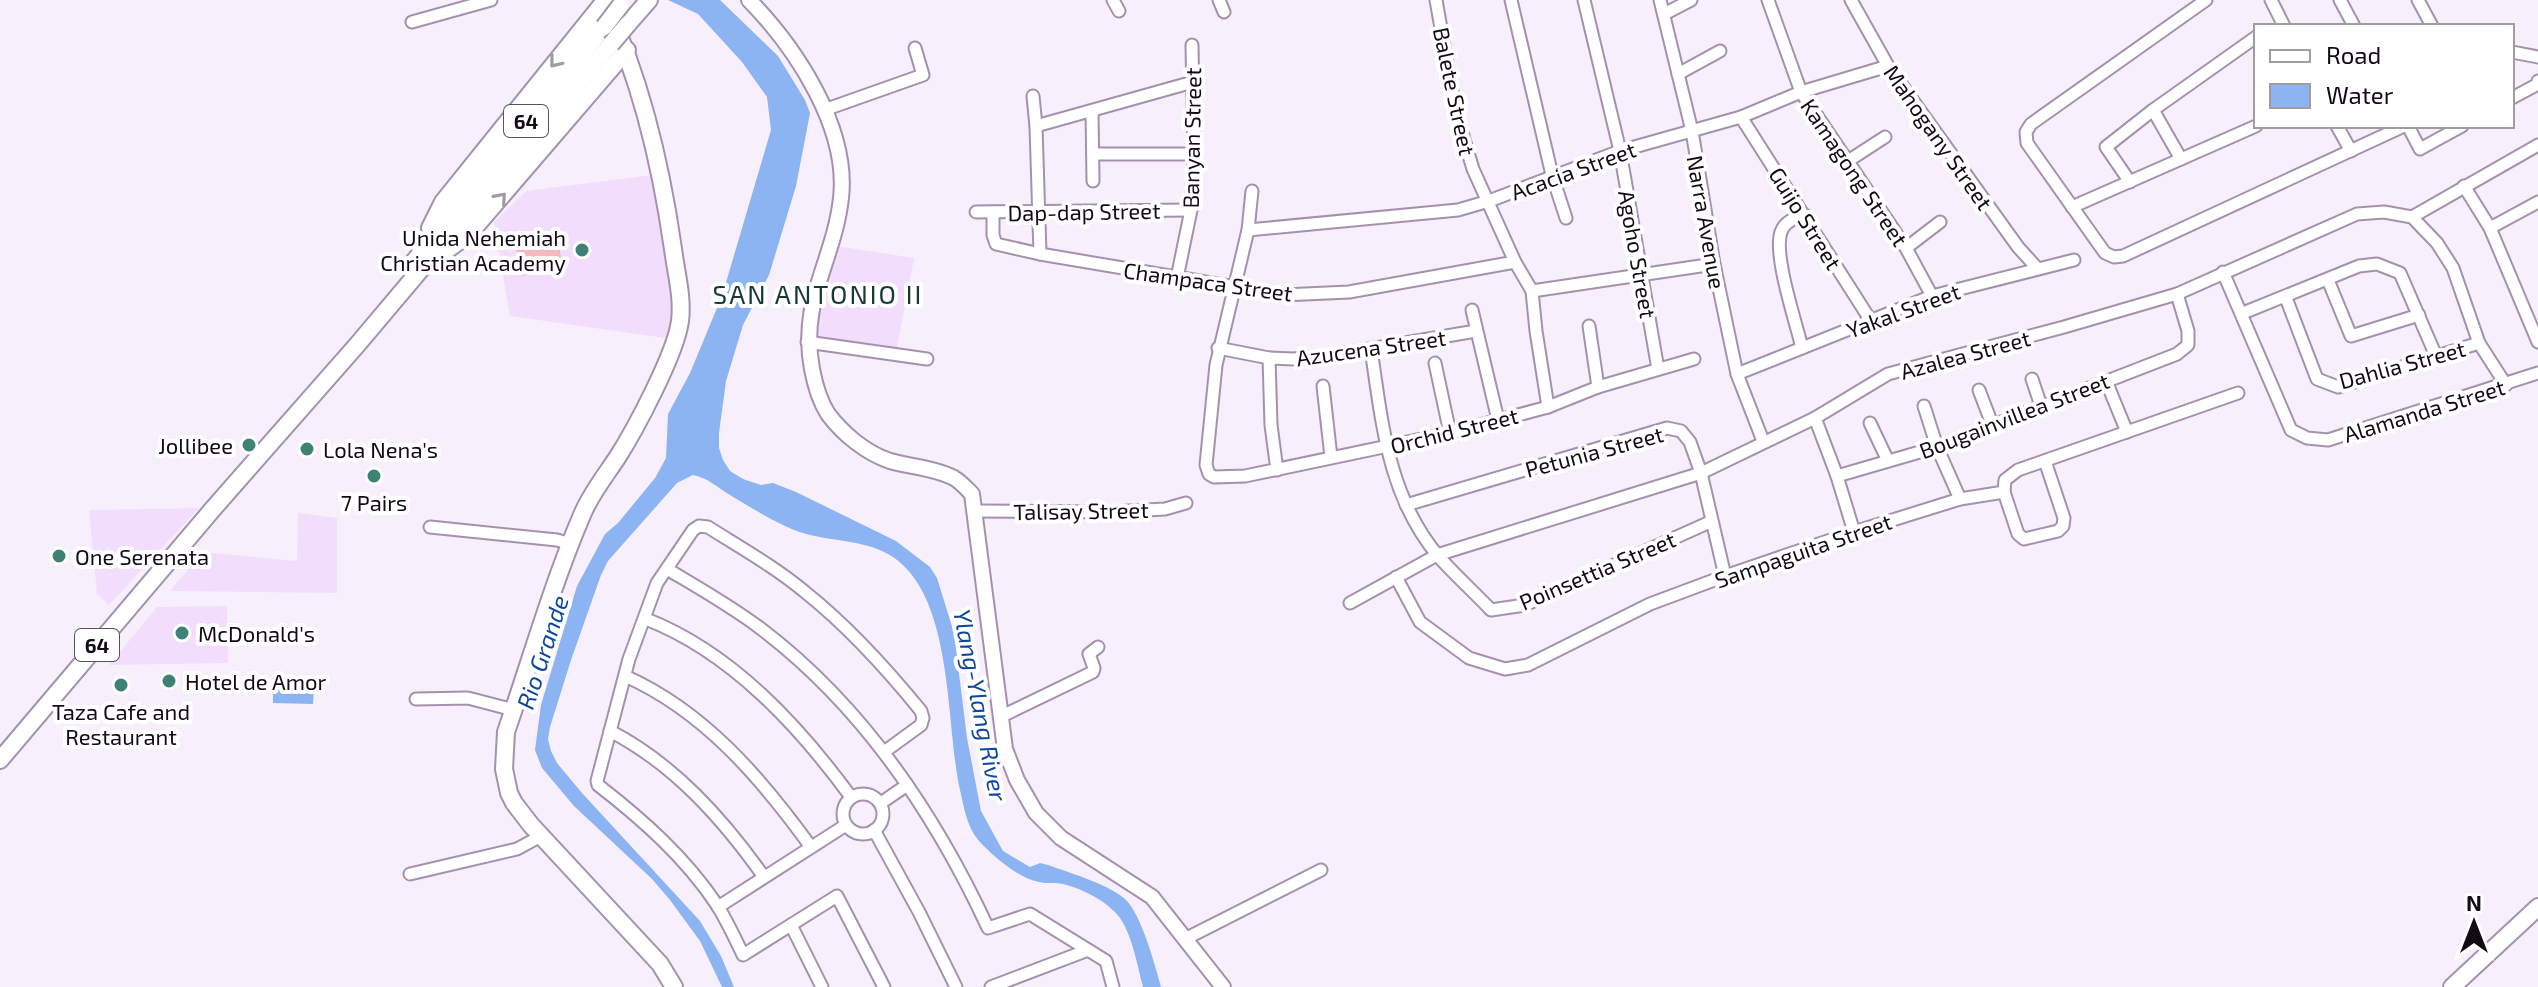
<svg xmlns="http://www.w3.org/2000/svg" width="2538" height="987" font-family="'Exo 2',sans-serif">
	<rect width="100%" height="100%" fill="#f8effc"/>
	<g fill="#f2defc">
		<path d="M653 175 670 277 673 315 665 338 510 316 494 222 526 191Z"/>
		<path d="M836 246 914 258 896 353 810 339Z"/>
		<path d="M199 508 109 605 97 594 89 510Z"/>
		<path d="M298 513 337 518V593L170 591 203 552 297 561Z"/>
		<path d="M227 606 228 663 109 665 157 607Z"/>
	</g>
	<path fill="#f5b7c0" d="M558 241 563 268 521 276 516 249Z"/>
	<g fill="#8cb3f2">
		<path d="M668 0H720L778 56 805 100 810 113 796 186 769 275 743 325 726 381 719 433V448L723 460 730 471 743 479 761 485 773 483 796 492 896 541 930 567 937 578 954 633 967 738 981 811 1003 851 1030 867 1040 863 1048 865C1070 873 1108 884 1125 899 1141 913 1155 965 1161 987H1143C1137 965 1133 937 1120 918 1107 901 1083 889 1063 884 1055 882 1047 884 1039 882 1018 878 993 856 979 841 967 827 964 808 960 790 945 723 955 592 888 554 859 538 824 542 794 530 772 521 750 507 730 495 717 487 708 478 693 475L677 483 608 561 601 575 571 660 550 727 548 739 551 751 557 763 582 793 700 921 721 956 734 987H722L700 941 670 900 652 879 574 806 542 768 535 750 541 705 577 586 605 534 618 523 655 478 666 458 668 414 690 373 722 296 771 130 767 97 742 62 698 14Z"/>
		<path d="M273 686 314 687 313 704 273 703Z"/>
	</g>
	<g fill="none" stroke-linecap="round" stroke-linejoin="round">
		<g stroke="#a591ae" stroke-width="15">
			<g id="minor">
				<path d="M1113 0 1119 11"/>
				<path d="M1219 0 1224 12"/>
				<path d="M1436 0 1456 113 1473 169 1515 262 1532 291 1536 331 1548 407"/>
				<path d="M1511 0 1552 175 1566 218"/>
				<path d="M1584 0 1620 151 1658 369"/>
				<path d="M1660 0 1692 131 1714 264 1737 374 1763 441"/>
				<path d="M1768 0 1801 92 1906 248 1932 296"/>
				<path d="M1851 0 1888 66 2018 247 2037 268"/>
				<path d="M2206 0 2031 124 2026 132 2027 143 2105 253 2114 257 2123 256 2404 126"/>
				<path d="M2271 0 2284 26"/>
				<path d="M2340 0 2354 26"/>
				<path d="M2418 0 2432 26"/>
				<path d="M1664 14 1691 0"/>
				<path d="M412 22 491 0"/>
				<path d="M2512 52 2538 57"/>
				<path d="M1678 74 1720 51"/>
				<path d="M1033 96 1036 126 1040 254"/>
				<path d="M2512 98 2538 84V81"/>
				<path d="M824 110 923 75 915 48"/>
				<path d="M2153 110 2181 159"/>
				<path d="M1092 111 1093 181"/>
				<path d="M1741 117 1871 321"/>
				<path d="M1036 126 1193 82"/>
				<path d="M2337 126 2351 151"/>
				<path d="M2408 126 2420 149 2462 126"/>
				<path d="M1093 154H1194"/>
				<path d="M1848 161 1885 137"/>
				<path d="M2130 182 2106 147 2153 110 2256 37"/>
				<path d="M2464 186 2490 228 2538 342"/>
				<path d="M1252 191 1248 230 1216 365 1206 465 1209 474 1214 477 1245 476 1450 433 1548 407 1598 387 1694 359"/>
				<path d="M2072 207 2256 126"/>
				<path d="M976 212 1191 210"/>
				<path d="M993 212V235L996 244 1040 254 1283 295 1349 292 1515 262"/>
				<path d="M2412 217 2538 145"/>
				<path d="M2490 228 2538 202"/>
				<path d="M1248 230 1458 210 1489 201 1620 151 1741 117 1801 92 1888 66"/>
				<path d="M1906 248 1940 222"/>
				<path d="M2223 272 2291 430 2307 438 2328 440 2538 373"/>
				<path d="M1177 278 1191 210 1194 154 1192 45"/>
				<path d="M2328 280 2351 336 2419 315"/>
				<path d="M1532 291 1714 264"/>
				<path d="M2286 298 2317 379 2338 387 2479 343"/>
				<path d="M1472 310 1498 420"/>
				<path d="M2243 313 2359 266 2377 264 2400 273 2436 356"/>
				<path d="M1589 326 1598 387"/>
				<path d="M807 342 927 359"/>
				<path d="M1218 348 1269 358 1293 359 1328 356 1476 331"/>
				<path d="M1802 348C1796 322 1773 255 1781 232 1785 221 1795 218 1805 215"/>
				<path d="M1371 349C1382 423 1388 497 1439 557 1455 575 1474 592 1491 610L1525 605 1710 522"/>
				<path d="M1269 358 1271 425 1277 470"/>
				<path d="M1435 363 1450 433"/>
				<path d="M1737 374 1932 296 2074 260"/>
				<path d="M2032 379 2041 406"/>
				<path d="M2106 381 2127 432"/>
				<path d="M1323 386 1331 457"/>
				<path d="M1979 390 1992 424"/>
				<path d="M1924 406 1937 447 1960 499"/>
				<path d="M1815 418 1837 476 1854 532"/>
				<path d="M1870 423 1888 461"/>
				<path d="M1837 476 1937 447 2177 354 2188 345V331L2177 294"/>
				<path d="M2004 492 2018 534 2024 539 2058 531 2063 526 2064 518 2045 461"/>
				<path d="M1406 505 1667 428 1681 431 1690 442 1701 473 1725 576"/>
				<path d="M976 511 1110 512 1165 509 1186 503"/>
				<path d="M430 527 557 540 571 544"/>
				<path d="M667 569C699 588 731 606 760 628 862 705 935 814 988 928L1030 914 1106 961 1113 987"/>
				<path d="M1396 577 1420 622 1469 658 1505 669 1528 665 1650 604 1725 576 1854 532 1960 499 2004 492 2005 480 2018 470 2238 393"/>
				<path d="M1350 603 1437 555 1701 473 1815 418 1888 374 2064 327 2177 294 2357 214 2384 212 2412 217 2437 243 2453 268 2479 343 2506 385"/>
				<path d="M646 619C731 652 798 725 851 797"/>
				<path d="M625 676C704 711 761 778 811 847"/>
				<path d="M416 699 468 698 514 710"/>
				<path d="M1000 717 1093 672 1094 668 1089 654 1098 647"/>
				<path d="M610 731C674 764 723 819 764 877"/>
				<circle cx="863" cy="814" r="20"/>
				<path d="M881 803 907 785"/>
				<path d="M874 830 919 912 956 987"/>
				<path d="M410 874 517 849 541 836"/>
				<path d="M718 907 846 825"/>
				<path d="M791 925 822 987"/>
				<path d="M1185 939 1321 870"/>
				<path d="M884 987 837 896 743 955C735 938 727 921 717 905 685 857 643 820 598 785L597 781 629 659 657 583 693 530 699 526 708 527C741 548 775 567 805 592 849 627 886 668 921 711L923 718 921 725 884 752"/>
				<path d="M991 987 1088 950"/>
			</g>
		</g>
		<g stroke="#a591ae" stroke-width="18">
			<path id="tertiary" d="M749 0C796 48 849 128 841 198 834 261 799 301 812 369 815 385 819 400 828 414 843 434 866 453 890 461 911 467 935 468 954 478 961 482 967 489 972 494L1005 749 1017 780 1036 813 1061 838 1152 897 1223 987"/>
		</g>
		<g stroke="#a591ae" stroke-width="20">
			<g id="secondary">
				<path d="M606 5C642 82 661 165 673 249 676 273 683 297 680 321 676 353 635 430 617 458 605 476 590 495 582 515 552 585 531 660 506 732L504 769 509 793 514 803 531 825 660 964 674 987"/>
				<path d="M2452 987 2538 907"/>
			</g>
		</g>
		<g stroke="#a591ae" stroke-width="20">
			<g id="primary">
				<path d="M628 24 649 0"/>
				<path d="M430 228 443 202 604 2"/>
				<path d="M440 255 469 234 627 50"/>
				<path d="M412 264 604 27"/>
				<path d="M0 760 212 510 357 345 611 44"/>
			</g>
		</g>
		<use href="#minor" stroke="#fff" stroke-width="11"/>
		<use href="#tertiary" stroke="#fff" stroke-width="14"/>
		<use href="#secondary" stroke="#fff" stroke-width="16"/>
		<use href="#primary" stroke="#fff" stroke-width="16"/>
		<g stroke="#a591ae" stroke-width="20" stroke-linecap="butt">
			<g id="primary-bridge">
				<path d="M604 27 620 6"/>
				<path d="M611 44 628 24"/>
			</g>
		</g>
		<use href="#primary-bridge" stroke="#fff" stroke-width="16"/>
	</g>
	<defs><path id="oneway-chevron" d="M-2-3.5L2.5 0L-2 3.5" fill="none" stroke-width="1.6" stroke-linecap="round" stroke-linejoin="round" transform="scale(2)"/></defs>
	<g stroke="#a09da1">
		<use href="#oneway-chevron" transform="translate(555 62) rotate(129)"/>
		<use href="#oneway-chevron" transform="translate(501 198) rotate(-49)"/>
	</g>
	<g fill="#3f8275" stroke="#fff" stroke-width="3">
		<circle cx="582" cy="250" r="8"/>
		<circle cx="249" cy="445" r="8"/>
		<circle cx="307" cy="449" r="8"/>
		<circle cx="374" cy="476" r="8"/>
		<circle cx="59" cy="556" r="8"/>
		<circle cx="182" cy="633" r="8"/>
		<circle cx="169" cy="681" r="8"/>
		<circle cx="121" cy="685" r="8"/>
	</g>
	<g text-anchor="middle" dominant-baseline="central" stroke-width="8" stroke-linejoin="round" paint-order="stroke">
		<g fill="#fff" stroke="#59545b" stroke-width="2">
			<rect x="504" y="105" width="44" height="32" rx="6"/>
			<rect x="75" y="629" width="44" height="32" rx="6"/>
		</g>
		<g font-size="20" font-weight="bold" fill="#120b15">
			<text x="526" y="121">64</text>
			<text x="97" y="645">64</text>
		</g>
		<g font-size="22" fill="#120b15" stroke="#fff">
			<text transform="translate(1455 91) rotate(78)">Balete Street</text>
			<text transform="translate(1939 137) rotate(55)">Mahogany Street</text>
			<text transform="translate(1191 138) rotate(-89)">Banyan Street</text>
			<text transform="translate(1573 170) rotate(-20)">Acacia Street</text>
			<text transform="translate(1855 172) rotate(56)">Kamagong Street</text>
			<text transform="translate(1084 211) rotate(-1)">Dap-dap Street</text>
			<text transform="translate(1806 218) rotate(58)">Guijo Street</text>
			<text transform="translate(1707 222) rotate(80)">Narra Avenue</text>
			<text transform="translate(1638 254) rotate(80)">Agoho Street</text>
			<text transform="translate(1208 281) rotate(8)">Champaca Street</text>
			<text transform="translate(1903 310) rotate(-20)">Yakal Street</text>
			<text transform="translate(1371 347) rotate(-8)">Azucena Street</text>
			<text transform="translate(1965 354) rotate(-15)">Azalea Street</text>
			<text transform="translate(2402 364) rotate(-15)">Dahlia Street</text>
			<text transform="translate(2424 410) rotate(-17)">Alamanda Street</text>
			<text transform="translate(2014 415) rotate(-21)">Bougainvillea Street</text>
			<text transform="translate(1454 430) rotate(-14)">Orchid Street</text>
			<text transform="translate(1594 451) rotate(-15)">Petunia Street</text>
			<text transform="translate(1081 510) rotate(-1)">Talisay Street</text>
			<text transform="translate(1803 550) rotate(-19)">Sampaguita Street</text>
			<text transform="translate(1597 570) rotate(-23)">Poinsettia Street</text>
		</g>
		<g font-size="22" fill="#120b15" stroke="#fff" text-anchor="start">
			<text x="566" y="237" text-anchor="end">Unida Nehemiah<tspan x="566" dy="25">Christian Academy</tspan></text>
			<text x="233" y="445" text-anchor="end">Jollibee</text>
			<text x="323" y="449">Lola Nena's</text>
			<text x="374" y="502" text-anchor="middle">7 Pairs</text>
			<text x="75" y="556">One Serenata</text>
			<text x="198" y="633">McDonald's</text>
			<text x="185" y="681">Hotel de Amor</text>
			<text x="121" y="711" text-anchor="middle">Taza Cafe and<tspan x="121" dy="25">Restaurant</tspan></text>
		</g>
		<g font-size="24" font-style="italic" fill="#0e459f" stroke="#fff">
			<text transform="translate(542 652) rotate(-72)">Rio Grande</text>
			<text transform="translate(981 705) rotate(79)">Ylang-Ylang River</text>
		</g>
		<g font-size="26" letter-spacing="2" fill="#183832" stroke="#fff">
			<text x="818" y="293">SAN ANTONIO II</text>
		</g>
	</g>
	<rect x="2254" y="24" width="260" height="104" fill="#ffffff" stroke="#a09da1" stroke-width="2"/>
	<rect x="2270" y="50" width="40" height="12" fill="#ffffff" stroke="#a09da1" stroke-width="2"/>
	<text x="2326" y="64" font-size="24" fill="#120b15">Road</text>
	<rect x="2270" y="84" width="40" height="24" fill="#8cb3f2" stroke="#a09da1" stroke-width="2"/>
	<text x="2326" y="104" font-size="24" fill="#120b15">Water</text>
	<g transform="translate(2474 923)" stroke="#ffffff" stroke-width="6" paint-order="stroke">
	<path d="M0-6L14 30L0 20L-14 30Z" fill="#120b15"/>
	<text y="-12" font-size="22" font-weight="bold" text-anchor="middle" fill="#120b15">N</text>
	</g>
</svg>
